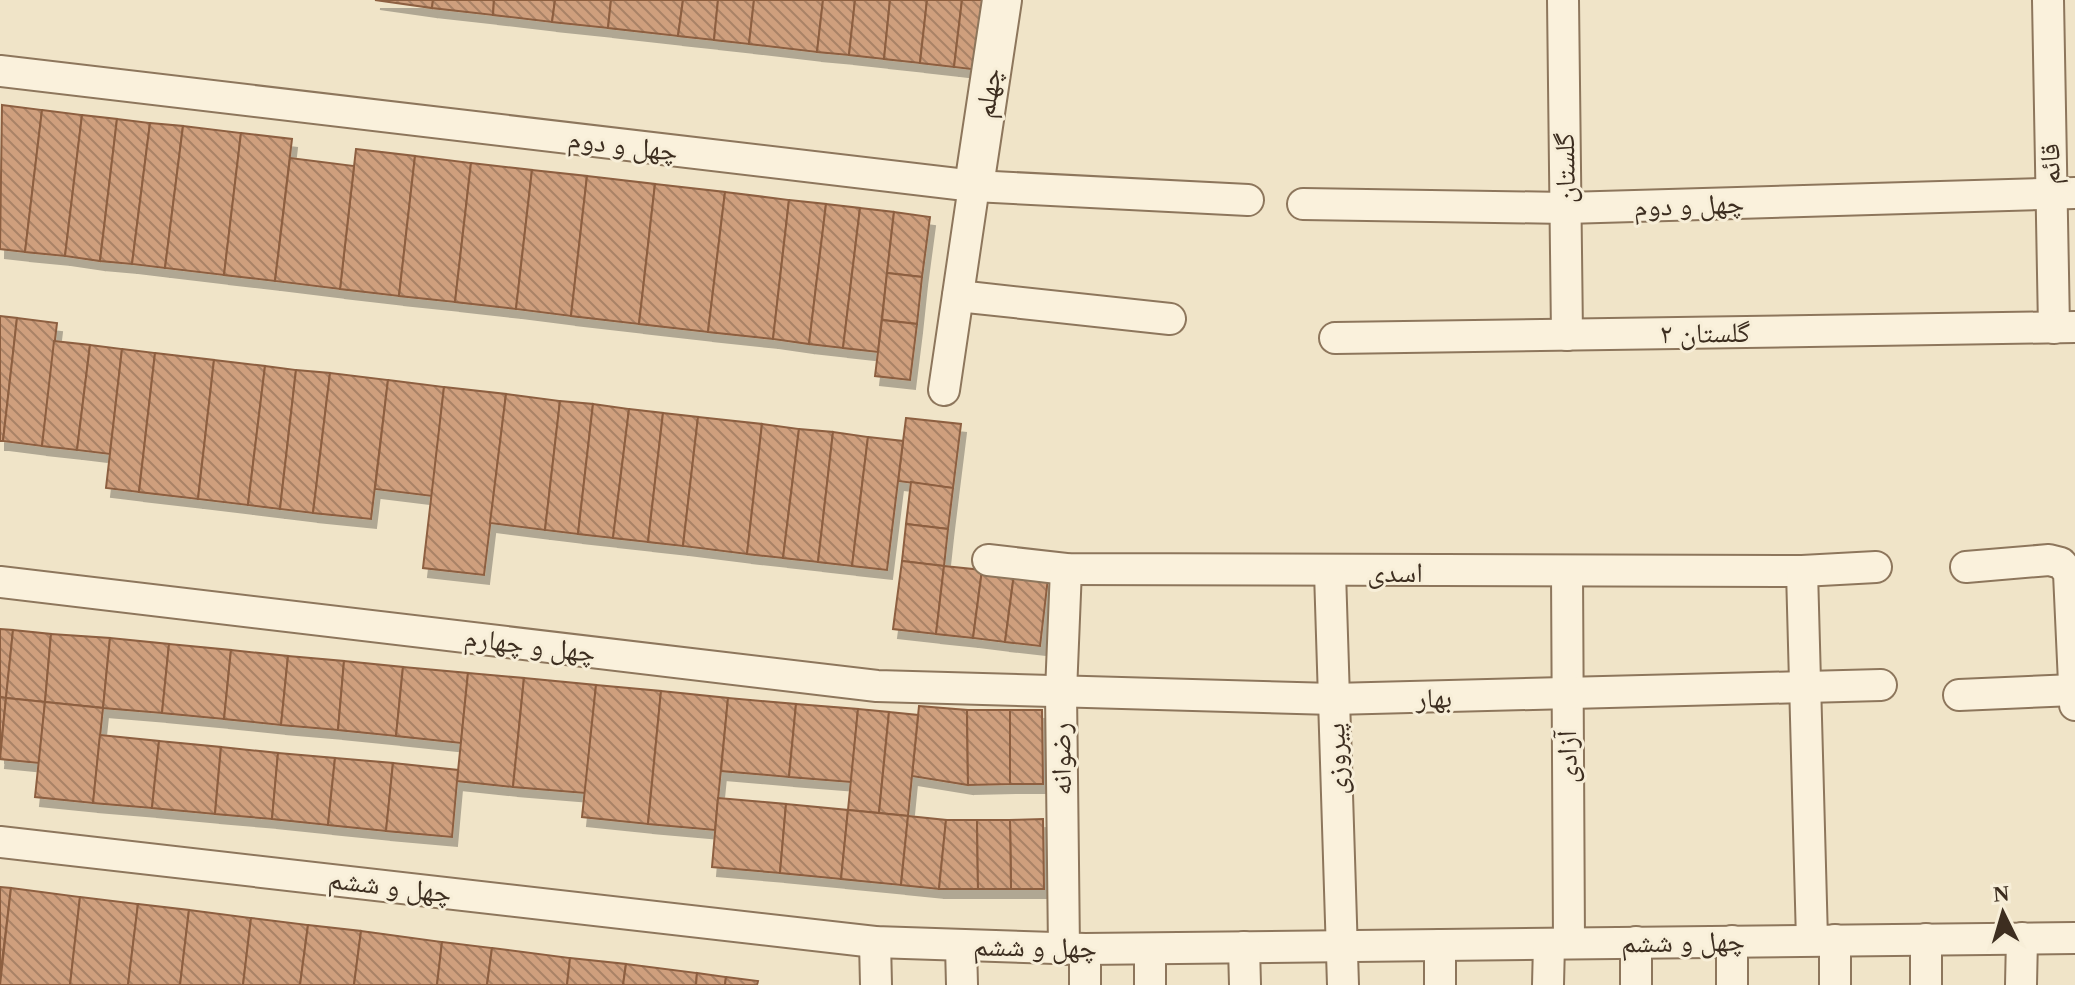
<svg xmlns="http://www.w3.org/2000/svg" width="2075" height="985" font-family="'Times New Roman','Noto Naskh Arabic',serif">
	<defs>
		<pattern id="building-back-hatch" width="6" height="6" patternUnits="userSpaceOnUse" patternTransform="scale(2)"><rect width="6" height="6" fill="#cf9f7d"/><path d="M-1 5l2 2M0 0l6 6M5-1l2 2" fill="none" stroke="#a98266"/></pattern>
		<filter id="shadow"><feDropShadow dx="5" dy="9" stdDeviation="0" flood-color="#0004"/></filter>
	</defs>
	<rect width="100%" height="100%" fill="#f0e4c8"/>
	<g fill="url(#building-back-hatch)" stroke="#8d5f41" stroke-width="2" filter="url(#shadow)">
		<path d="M375 0H433L432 8Z"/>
		<path d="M433 0H494L493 15 432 8Z"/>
		<path d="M494 0H555L552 22 493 15Z"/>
		<path d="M555 0H611L608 28 552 22Z"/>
		<path d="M611 0H683L678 36 608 28Z"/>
		<path d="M683 0H718L714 40 678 36Z"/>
		<path d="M718 0H754L749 44 714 40Z"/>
		<path d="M754 0H823L817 52 749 44Z"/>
		<path d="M823 0H855L849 55 817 52Z"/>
		<path d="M855 0H890L884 59 849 55Z"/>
		<path d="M890 0H927L920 63 884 59Z"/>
		<path d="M927 0H962L954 67 920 63Z"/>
		<path d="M962 0H995L987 71 954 67Z"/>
		<path d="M2 105 42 110 25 252 0 249Z"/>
		<path d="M42 110 82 115 65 256 25 252Z"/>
		<path d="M82 115 117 119 100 261 65 256Z"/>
		<path d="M117 119 150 123 132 264 100 261Z"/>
		<path d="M150 123 183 126 165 268 132 264Z"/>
		<path d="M183 126 241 133 224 275 165 268Z"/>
		<path d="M241 133 292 139 275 281 224 275Z"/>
		<path d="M356 149 415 156 399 296 340 289Z"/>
		<path d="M415 156 471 163 455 302 399 296Z"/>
		<path d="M290 158 354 166 340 289 275 281Z"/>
		<path d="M471 163 532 170 516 309 455 302Z"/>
		<path d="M532 170 587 176 571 316 516 309Z"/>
		<path d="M587 176 655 184 639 324 571 316Z"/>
		<path d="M655 184 725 192 708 332 639 324Z"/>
		<path d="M725 192 789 200 773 339 708 332Z"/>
		<path d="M789 200 826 204 809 344 773 339Z"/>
		<path d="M826 204 860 208 843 348 809 344Z"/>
		<path d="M860 208 894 212 878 352 843 348Z"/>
		<path d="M894 212 930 217 922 277 887 273Z"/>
		<path d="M887 273 922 277 917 324 882 320Z"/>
		<path d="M0 316 17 318 3 441H0Z"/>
		<path d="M17 318 57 323 42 446 3 441Z"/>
		<path d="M882 320 917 324 910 380 875 376Z"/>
		<path d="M54 341 90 345 77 450 42 446Z"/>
		<path d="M90 345 122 349 110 454 77 450Z"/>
		<path d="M122 349 155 353 139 492 106 488Z"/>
		<path d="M155 353 214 360 198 499 139 492Z"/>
		<path d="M214 360 265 366 248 505 198 499Z"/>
		<path d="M265 366 296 370 280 509 248 505Z"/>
		<path d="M296 370 330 373 313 513 280 509Z"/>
		<path d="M330 373 388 380 371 519 313 513Z"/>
		<path d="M388 380 444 387 432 496 375 489Z"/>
		<path d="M444 387 506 394 484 575 423 568Z"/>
		<path d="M506 394 560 401 545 530 490 523Z"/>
		<path d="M560 401 593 404 578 534 545 530Z"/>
		<path d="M593 404 629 409 613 538 578 534Z"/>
		<path d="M629 409 663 413 648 542 613 538Z"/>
		<path d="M663 413 698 417 683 546 648 542Z"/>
		<path d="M698 417 762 424 747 554 683 546Z"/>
		<path d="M906 418 961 424 953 488 898 481Z"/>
		<path d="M762 424 799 429 783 558 747 554Z"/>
		<path d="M799 429 833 432 818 562 783 558Z"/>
		<path d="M833 432 868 437 852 566 818 562Z"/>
		<path d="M868 437 903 441 887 570 852 566Z"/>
		<path d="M911 482 953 488 948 529 906 524Z"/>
		<path d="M906 524 948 529 944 566 902 561Z"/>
		<path d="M902 561 944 566 936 634 893 629Z"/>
		<path d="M944 566 982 570 973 638 936 634Z"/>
		<path d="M982 570 1014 574 1005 642 973 638Z"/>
		<path d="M1014 574 1048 578 1040 646 1005 642Z"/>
		<path d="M0 629 13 630 6 698 0 697Z"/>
		<path d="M13 630 51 634 45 702 6 698Z"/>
		<path d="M51 634 110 638 103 708 45 702Z"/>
		<path d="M110 638 169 644 162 713 103 708Z"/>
		<path d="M169 644 231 650 224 719 162 713Z"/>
		<path d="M231 650 288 656 281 725 224 719Z"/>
		<path d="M288 656 344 661 338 730 281 725Z"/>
		<path d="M344 661 403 667 396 736 338 730Z"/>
		<path d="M403 667 468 673 461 743 396 736Z"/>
		<path d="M468 673 524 678 513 787 457 781Z"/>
		<path d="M524 678 596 685 585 793 513 787Z"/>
		<path d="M596 685 661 691 648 824 582 817Z"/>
		<path d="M661 691 728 698 715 830 648 824Z"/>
		<path d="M0 697 6 698 0 755Z"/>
		<path d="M6 698 45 702 39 763 0 759Z"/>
		<path d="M728 698 796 704 789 777 721 771Z"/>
		<path d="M45 702 103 708 93 803 35 797Z"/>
		<path d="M796 704 858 709 851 782 789 777Z"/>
		<path d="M919 706 967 710 968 785 912 776Z"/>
		<path d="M858 709 889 712 879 813 848 810Z"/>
		<path d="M967 710H1010V784L968 785Z"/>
		<path d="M1010 710H1042L1043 784H1010Z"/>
		<path d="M889 712 918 715 908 816 879 813Z"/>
		<path d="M100 735 159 741 152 808 93 803Z"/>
		<path d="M159 741 221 747 215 814 152 808Z"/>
		<path d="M221 747 278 753 272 819 215 814Z"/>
		<path d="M278 753 335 758 328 825 272 819Z"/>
		<path d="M335 758 393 763 386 831 328 825Z"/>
		<path d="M393 763 458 770 452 837 386 831Z"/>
		<path d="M718 798 786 804 780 873 712 867Z"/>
		<path d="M786 804 848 810 841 879 780 873Z"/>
		<path d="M848 810 908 816 901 885 841 879Z"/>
		<path d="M908 816 946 820 939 889 901 885Z"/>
		<path d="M1043 819 1044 889H1011L1010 820Z"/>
		<path d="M946 820H977L978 889H939Z"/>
		<path d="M977 820H1010L1011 889H978Z"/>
		<path d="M0 887 11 888 0 978Z"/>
		<path d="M11 888 80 897 70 985H0Z"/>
		<path d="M80 897 138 904 128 985H70Z"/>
		<path d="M138 904 189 910 180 985H128Z"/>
		<path d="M189 910 251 918 243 985H180Z"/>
		<path d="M251 918 308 925 300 985H243Z"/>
		<path d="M308 925 361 931 354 985H300Z"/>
		<path d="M361 931 442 942 437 985H354Z"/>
		<path d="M442 942 492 948 487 985H437Z"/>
		<path d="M492 948 570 958 567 985H487Z"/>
		<path d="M570 958 626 964 623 985H567Z"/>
		<path d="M626 964 697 973 696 985H623Z"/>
		<path d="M697 973 726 977 725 985H696Z"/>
		<path d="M726 977 758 981 757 985H725Z"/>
	</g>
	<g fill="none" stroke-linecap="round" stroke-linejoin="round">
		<g stroke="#8d765c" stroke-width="34">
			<g id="minor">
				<path d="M1563 0 1567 335"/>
				<path d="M2048 0 2054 328"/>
				<path d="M0 71 974 186 1248 200"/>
				<path d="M1303 204 1566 208 2075 193"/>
				<path d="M958 296 1170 319"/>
				<path d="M1335 338 2075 327"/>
				<path d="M944 390 974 186"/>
				<path d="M988 560 1066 569 1802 571 1876 567"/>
				<path d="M1966 567 2049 560 2061 563 2069 573 2075 705"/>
				<path d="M1567 571 1569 943"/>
				<path d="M1802 571 1812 940"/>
				<path d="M1330 572 1343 985"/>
				<path d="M0 582 877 686 1333 699 1881 685"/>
				<path d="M1959 695 2074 690"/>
				<path d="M0 842 875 942 1085 949 2075 938"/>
				<path d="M1835 940V985"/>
				<path d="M1732 941V985"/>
				<path d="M875 942 876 985"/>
				<path d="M1636 942V985"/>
				<path d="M1440 945V985"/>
				<path d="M961 946 962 985"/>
				<path d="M1244 947 1245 985"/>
				<path d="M1064 949 1061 692 1066 569"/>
				<path d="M1085 949V985"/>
				<path d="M1150 949V985"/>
				<path d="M1548 985 1549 944"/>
				<path d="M1926 985V939"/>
				<path d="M2021 985 2022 938"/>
			</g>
		</g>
		<g stroke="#8d765c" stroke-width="42">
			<path id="tertiary" d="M974 186 1002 0"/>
		</g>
		<use href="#minor" stroke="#faf1dc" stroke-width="30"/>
		<use href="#tertiary" stroke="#faf1dc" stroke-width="38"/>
	</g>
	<g text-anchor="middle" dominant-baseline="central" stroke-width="6" stroke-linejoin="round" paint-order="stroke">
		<g font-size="28" fill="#3d2e20" stroke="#f7eed8">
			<text transform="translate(988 93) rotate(-81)">چهلم</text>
			<text transform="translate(623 145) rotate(7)">چهل و دوم</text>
			<text transform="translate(2050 164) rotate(-91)">قائم</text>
			<text transform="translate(1565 168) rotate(-91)">گلستان</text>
			<text transform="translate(1689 205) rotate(-2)">چهل و دوم</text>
			<text transform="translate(1705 333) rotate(-1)">گلستان ۲</text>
			<text x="1395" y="572">اسدی</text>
			<text transform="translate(530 645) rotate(7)">چهل و چهارم</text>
			<text transform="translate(1434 698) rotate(-1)">بهار</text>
			<text transform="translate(1567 757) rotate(-91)">آزادی</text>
			<text transform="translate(1061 759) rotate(-91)">رضوانه</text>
			<text transform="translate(1336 759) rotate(-92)">پیروزی</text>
			<text transform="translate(390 886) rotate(7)">چهل و ششم</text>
			<text transform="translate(1683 942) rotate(-1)">چهل و ششم</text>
			<text transform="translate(1035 947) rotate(1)">چهل و ششم</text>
		</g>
	</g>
	<g transform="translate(2003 913) rotate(355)" stroke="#f7eed8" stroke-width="6" paint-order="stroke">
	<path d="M0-6L14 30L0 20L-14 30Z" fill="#3d2e20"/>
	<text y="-12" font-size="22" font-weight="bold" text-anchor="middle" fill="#3d2e20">N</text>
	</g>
</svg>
